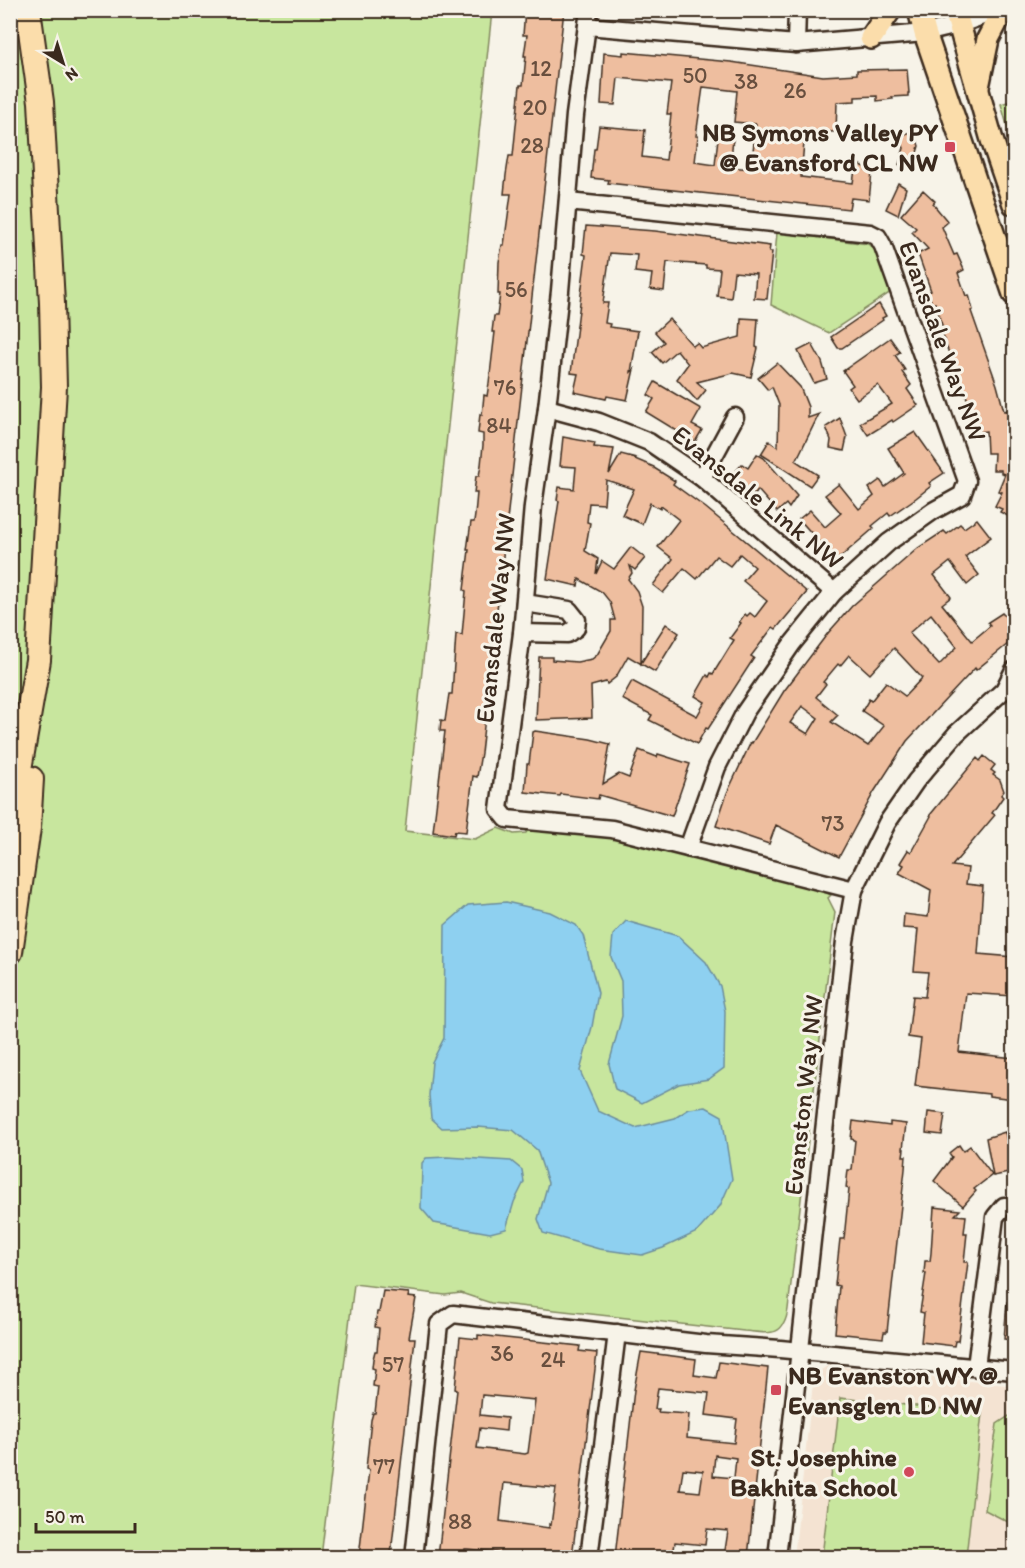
<svg xmlns="http://www.w3.org/2000/svg" width="1025" height="1568" font-family="Itim,sans-serif">
	<rect width="100%" height="100%" fill="#f7f3e8"/>
	<filter id="ink" filterUnits="userSpaceOnUse"><feTurbulence type="fractalNoise" baseFrequency=".0167" numOctaves="2"/><feDisplacementMap in="SourceGraphic" scale="12" xChannelSelector="R" yChannelSelector="G"/><feConvolveMatrix kernelMatrix="1 2 1 2 8 2 1 2 1" color-interpolation-filters="sRGB"/></filter>
	<g filter="url(#ink)">
		<path fill="#f4e3d2" d="M829 1365 1014 1386V1557L794 1558 813 1383 816 1373Z"/>
		<g fill="#c8e69e" stroke="#82885e" stroke-width="1.5">
			<path d="M10 11H492L405 831 475 839 498 828 514 834 526 833 527 831 569 832 607 837 823 891 831 895 828 898 835 912 788 1309C784 1339 767 1333 744 1331L491 1303 461 1293 445 1295 354 1284 321 1557H11Z"/>
			<path d="M1014 100V150L1001 104Z"/>
			<path d="M777 232 868 244 877 252 891 292 829 333 771 305Z"/>
			<path d="M840 1398 982 1413 966 1557H822Z"/>
			<path d="M1009 1416 1014 1417V1525L985 1510 997 1424Z"/>
		</g>
		<g fill="#8ed0f0" stroke="#6d8e9c" stroke-width="1.5">
			<path d="M506 902 550 912 576 925 583 935 598 993 592 1027 580 1071 598 1111 635 1128 675 1118 689 1109 706 1107 722 1116 732 1179 720 1206 697 1232 663 1248 642 1255 599 1249 543 1233 538 1219 548 1183 537 1150 513 1130 478 1127 442 1128 431 1118 429 1095 432 1062 444 1038 445 925 468 905Z"/>
			<path d="M626 921 678 936 706 962 720 986 725 1011 724 1068 709 1079 679 1084 642 1103 615 1089 609 1064 622 1016 621 981 611 957 613 935Z"/>
			<path d="M447 1157 511 1161 522 1170 524 1182 514 1202 506 1229 490 1233 434 1223 421 1208 422 1163 426 1158Z"/>
		</g>
		<g fill="#eebe9f" stroke="#3b2a1e" stroke-width="1.5" fill-rule="evenodd">
			<path d="M525 10H564L481 753 477 777 473 776 466 832 455 831 454 835 433 832 445 731H440L441 720 445 721 449 694H452L456 634 462 635 466 591 464 590 469 550H467L471 522H474L475 515 477 493H474L476 476H479L481 465 483 445V434L478 433 480 414 482 415 484 395 487 396 489 383 495 332H492L494 316H497L500 294H498L499 262 502 245H504L511 194H504L506 175 509 156H513L520 85H523L526 56H524L527 35H523Z"/>
			<path d="M623 52 731 62 823 76 857 74V70L907 69 909 93H908V96L892 97 893 99 877 101V96L855 97V101L837 102 836 132 805 131 801 177 853 183 856 163 866 168V171L872 172 869 200 851 198 849 209 608 183 609 180 591 178 594 149H596L599 126 645 130 642 157 666 160 671 114H667L671 83 618 78 615 105 601 104 604 53 623 55ZM703 87 737 91 734 122 756 124 751 169 730 167 733 139 718 138 715 165 695 162 698 136H696Z"/>
			<path d="M914 131 919 146 912 169 899 165 904 148 899 136Z"/>
			<path d="M898 183 906 188 898 215 886 209Z"/>
			<path d="M923 190 935 201 933 204 948 222 942 227 954 255 957 254 964 270 958 273 966 296 969 295 973 310 971 311 997 385 1004 411 1013 409 1014 417V519L1000 512 1002 509 995 506 1002 492 998 491 1005 474 1001 473V470H993L994 453H987L986 431 979 432 975 416H972L966 395H964L946 345 941 329 943 328 935 303 932 304 928 292 931 291 918 254 928 249 912 232 916 228 901 215Z"/>
			<path d="M586 226 655 231 770 246 769 252H772L767 299 754 298 756 274 734 272 731 298 717 296 720 269 706 268V265L667 262 664 291 650 289 652 274 635 272 637 255 610 253 603 303H608L605 323 610 324 609 327 638 331 631 372 634 369 627 400 607 396 606 399 574 392 578 374 571 373 586 255 583 254Z"/>
			<path d="M879 304 886 316 882 318 883 320 842 348H838L831 337Z"/>
			<path d="M741 318 758 319 756 347 758 348 751 377 733 373 697 382 706 390 697 401 677 379 688 364 677 350 662 363 652 352 664 342 655 332 669 319 693 346 697 343 701 348 740 337Z"/>
			<path d="M890 338 900 352 895 355 905 370 902 372 911 385 907 389 918 405 893 422 892 420 868 435 860 423 892 404 878 385 857 399 849 388 853 385 843 371Z"/>
			<path d="M812 344 822 362 827 379 814 383 798 351Z"/>
			<path d="M777 363 800 387 808 407V418L819 414 796 461 818 475 810 486 761 454 769 441 778 447 779 405 772 387 768 390 758 378Z"/>
			<path d="M655 382 701 409 692 425 702 430 695 442 646 412 654 399 648 395Z"/>
			<path d="M840 418 847 437 844 451 830 448 831 440 826 427Z"/>
			<path d="M915 432 944 473 929 483 931 486 916 498 890 516 888 513 872 526 874 528 836 561 799 519 810 510 825 527 841 513 825 495 839 484 859 509 874 496 869 488 880 480 885 487 904 473 888 448Z"/>
			<path d="M563 437 595 443 594 447 614 449 609 474 621 454 636 458 635 459 654 467V468L675 481 673 484 706 508 807 592 776 629 773 627 751 656 754 658 708 729 706 728 697 744 649 720 652 715 622 699 632 681 697 716 705 702 695 696 707 675 709 677 711 673 713 674 734 640 730 638 741 623 739 622 745 614 747 616 750 613 755 617 767 601 743 581 755 567 740 554 730 566 716 556 697 579 684 568 663 593 653 585 673 559 658 547 679 520 661 506 660 509 650 503 642 524 622 515 634 489 606 480 604 504 589 503 587 522 590 523 585 551 598 559 596 574 602 561 614 569 631 547 645 558 635 570 630 566 632 573 628 579 637 591 642 606 641 663 666 624 679 633 655 672 628 656 616 677 607 684 606 682 591 686 592 718 536 720 539 657H552V660L577 662 592 659 597 655 611 631V620H615L610 602 602 592 579 579 578 586 547 579 559 501 557 500 559 487 574 489 576 467 560 466Z"/>
			<path d="M757 454 764 458 797 496 789 508 786 504 777 512 758 490 755 495 732 476 742 464 748 468Z"/>
			<path d="M977 519 991 537 965 557 979 575 967 585 950 562 934 575 951 597 942 604 972 641 990 626 988 622 1002 613 1005 616 1014 610V639L976 670 975 668 907 741 874 792 839 857 776 825 769 844 716 826 727 793 751 742 752 743 784 691 828 633 852 606 918 548 944 531 947 534 960 524 964 528ZM931 614 957 647 939 665 909 633ZM894 648 922 678 905 696 886 682 871 701 869 699 862 711 884 726 868 746 831 722 838 715 816 697 826 684 823 682 838 664 840 666 849 655 870 674ZM802 706 818 718 808 734 790 723Z"/>
			<path d="M535 731 590 739 610 744 603 784 619 774 629 778 639 750 657 757 658 754 690 764 672 816 599 795 598 799 561 794 560 796 525 792 527 764H529L533 732Z"/>
			<path d="M984 756 995 765 991 770 995 773 993 775 1000 780 1004 791 1001 795 1003 797 992 813 995 815 952 866 968 868 966 884 983 886 978 954 1014 957V996L966 993 959 1052 1014 1058V1099L989 1096V1094L915 1086 921 1039 908 1037 913 996 925 997 928 972 914 971 918 929 903 928 904 914 928 917 931 890 899 873 904 865 900 863 908 850 911 852 931 816 930 815 977 758 980 761Z"/>
			<path d="M928 1112 945 1114 942 1135 926 1133Z"/>
			<path d="M853 1121 890 1126V1122L906 1124 903 1149H904L903 1156H906L905 1169 887 1332H884L883 1338 835 1333 839 1286 835 1285 838 1257 840 1239H844L849 1189 846 1188 848 1170H852L855 1140 851 1139Z"/>
			<path d="M1005 1132 1007 1142 1014 1140V1172L993 1176 986 1138Z"/>
			<path d="M959 1145 963 1151 970 1146 992 1175 974 1189 976 1191 963 1206 934 1181 952 1157 949 1153Z"/>
			<path d="M934 1207 960 1210 955 1215 966 1216 964 1233H967L964 1262H968L958 1341H955L954 1346 921 1342 924 1313 920 1312 926 1273H924L925 1261H930L931 1253Z"/>
			<path d="M383 1291 409 1293 408 1297 416 1298 409 1338H415L413 1357 391 1554H384V1557H359L369 1470 366 1469 371 1420 373 1413H375L378 1387 373 1386 375 1369 372 1368 373 1359 375 1351H377L379 1328 375 1327 377 1312H379Z"/>
			<path d="M1007 1302 1014 1303V1340L1004 1339Z"/>
			<path d="M478 1335 580 1346 579 1351 597 1353 572 1557H514V1554L467 1549H465L464 1557H438L457 1390 455 1389 460 1337 478 1339ZM482 1395 535 1400 528 1453 525 1454 477 1448 480 1428 506 1431 507 1418 480 1415ZM504 1483 556 1488 551 1525 549 1524V1528L500 1521Z"/>
			<path d="M641 1352 696 1359 694 1375 716 1378 719 1362 768 1368 748 1557H724L728 1531 707 1529 705 1545 675 1542 673 1557H615L634 1390ZM658 1388 709 1393 706 1415 737 1419 734 1443 687 1438 689 1414 658 1412 659 1409H655ZM715 1455 736 1458 734 1478 713 1476ZM683 1469 703 1471 700 1492 680 1490Z"/>
		</g>
		<g fill="none" stroke-linecap="round" stroke-linejoin="round">
			<g stroke="#3b2a1e" stroke-width="21">
				<g id="minor">
					<path d="M589 10 575 115 560 291 547 408 533 506 522 633 499 809 507 819 612 829 854 890"/>
					<path d="M587 26 796 44 925 33 958 25 999 10"/>
					<path d="M796 44 797 10"/>
					<path d="M568 202 870 233 878 237 883 246 967 481 962 495 933 511 889 542 834 592 792 644 745 712 717 767 688 848"/>
					<path d="M547 408 599 422 649 442 702 478 834 592"/>
					<path d="M702 478 735 417"/>
					<path d="M522 633 567 634 576 628 577 620 569 610 525 603"/>
					<path d="M976 1367 995 1217 1004 1206H1014"/>
					<path d="M414 1558 439 1324 453 1314 706 1344 780 1349 1014 1371"/>
					<path d="M589 1558 617 1333"/>
					<path d="M777 1558 845 941 854 890 887 823 916 781 956 734 1004 690 1014 670"/>
				</g>
			</g>
			<g stroke="#3b2a1e" stroke-width="26">
				<g id="major">
					<path d="M919 10 925 33 1014 294"/>
					<path d="M955 10 992 140 1014 204"/>
					<path d="M871 38 890 10"/>
					<path d="M978 87 988 39 1003 10"/>
				</g>
			</g>
			<g stroke="#3b2a1e" stroke-width="28">
				<g id="highway">
					<path d="M10 821 38 660 54 387 52 303 41 102 28 10"/>
					<path d="M10 952 28 828 31 779"/>
				</g>
			</g>
			<use href="#minor" stroke="#f7f3e8" stroke-width="16"/>
			<use href="#major" stroke="#fbddab" stroke-width="21"/>
			<use href="#highway" stroke="#fbddab" stroke-width="24"/>
		</g>
	</g>
	<g fill="#d1495b" stroke="#f7f3e8" stroke-width="2">
		<rect x="944" y="141" width="12" height="12" rx="3"/>
		<rect x="770" y="1384" width="12" height="12" rx="3"/>
		<circle cx="909" cy="1472" r="6"/>
	</g>
	<g text-anchor="middle" dominant-baseline="central" stroke-width="6" stroke-linejoin="round" paint-order="stroke">
		<g font-size="22" fill="#684f3e">
			<text x="541" y="68">12</text>
			<text x="695" y="75">50</text>
			<text x="746" y="81">38</text>
			<text x="795" y="90">26</text>
			<text x="535" y="107">20</text>
			<text x="532" y="145">28</text>
			<text x="516" y="289">56</text>
			<text x="505" y="387">76</text>
			<text x="499" y="425">84</text>
			<text x="833" y="823">73</text>
			<text x="502" y="1353">36</text>
			<text x="553" y="1359">24</text>
			<text x="393" y="1364">57</text>
			<text x="384" y="1466">77</text>
			<text x="460" y="1521">88</text>
		</g>
		<g font-size="26" font-weight="bold" fill="#3b2a1e" stroke="#f7f3e8" text-anchor="end">
			<text x="938" y="132">NB Symons Valley PY<tspan x="938" dy="30">@ Evansford CL NW</tspan></text>
			<text x="788" y="1375" text-anchor="start">NB Evanston WY @<tspan x="788" dy="30">Evansglen LD NW</tspan></text>
			<text x="897" y="1457">St. Josephine<tspan x="897" dy="30">Bakhita School</tspan></text>
		</g>
		<g font-size="26" fill="#3b2a1e" stroke="#f7f3e8">
			<text transform="translate(943 341) rotate(70)">Evansdale Way NW</text>
			<text transform="translate(758 497) rotate(39)">Evansdale Link NW</text>
			<text transform="translate(495 618) rotate(-84)">Evansdale Way NW</text>
			<text transform="translate(803 1095) rotate(-84)">Evanston Way NW</text>
		</g>
	</g>
	<rect width="1025" height="1568" fill="none" stroke="#f7f3e8" stroke-width="36"/>
	<rect x="18" y="18" width="989" height="1532" fill="none" stroke="#3b2a1e" stroke-width="2" filter="url(#ink)"/>
	<g transform="translate(63 63) rotate(142)" stroke="#f7f3e8" stroke-width="4.5" paint-order="stroke">
	<path d="M0-4.5L10 22L0 15L-10 22Z" fill="#3b2a1e"/>
	<text y="-9" font-size="16" font-weight="bold" text-anchor="middle" fill="#3b2a1e">N</text>
	</g>
	<path d="M36 1523v9h99v-9" fill="none" stroke="#3b2a1e" stroke-width="3"/>
	<text x="45" y="1523" font-size="18" fill="#3b2a1e" stroke="#f7f3e8" stroke-width="4.5" paint-order="stroke">50 m</text>
</svg>
